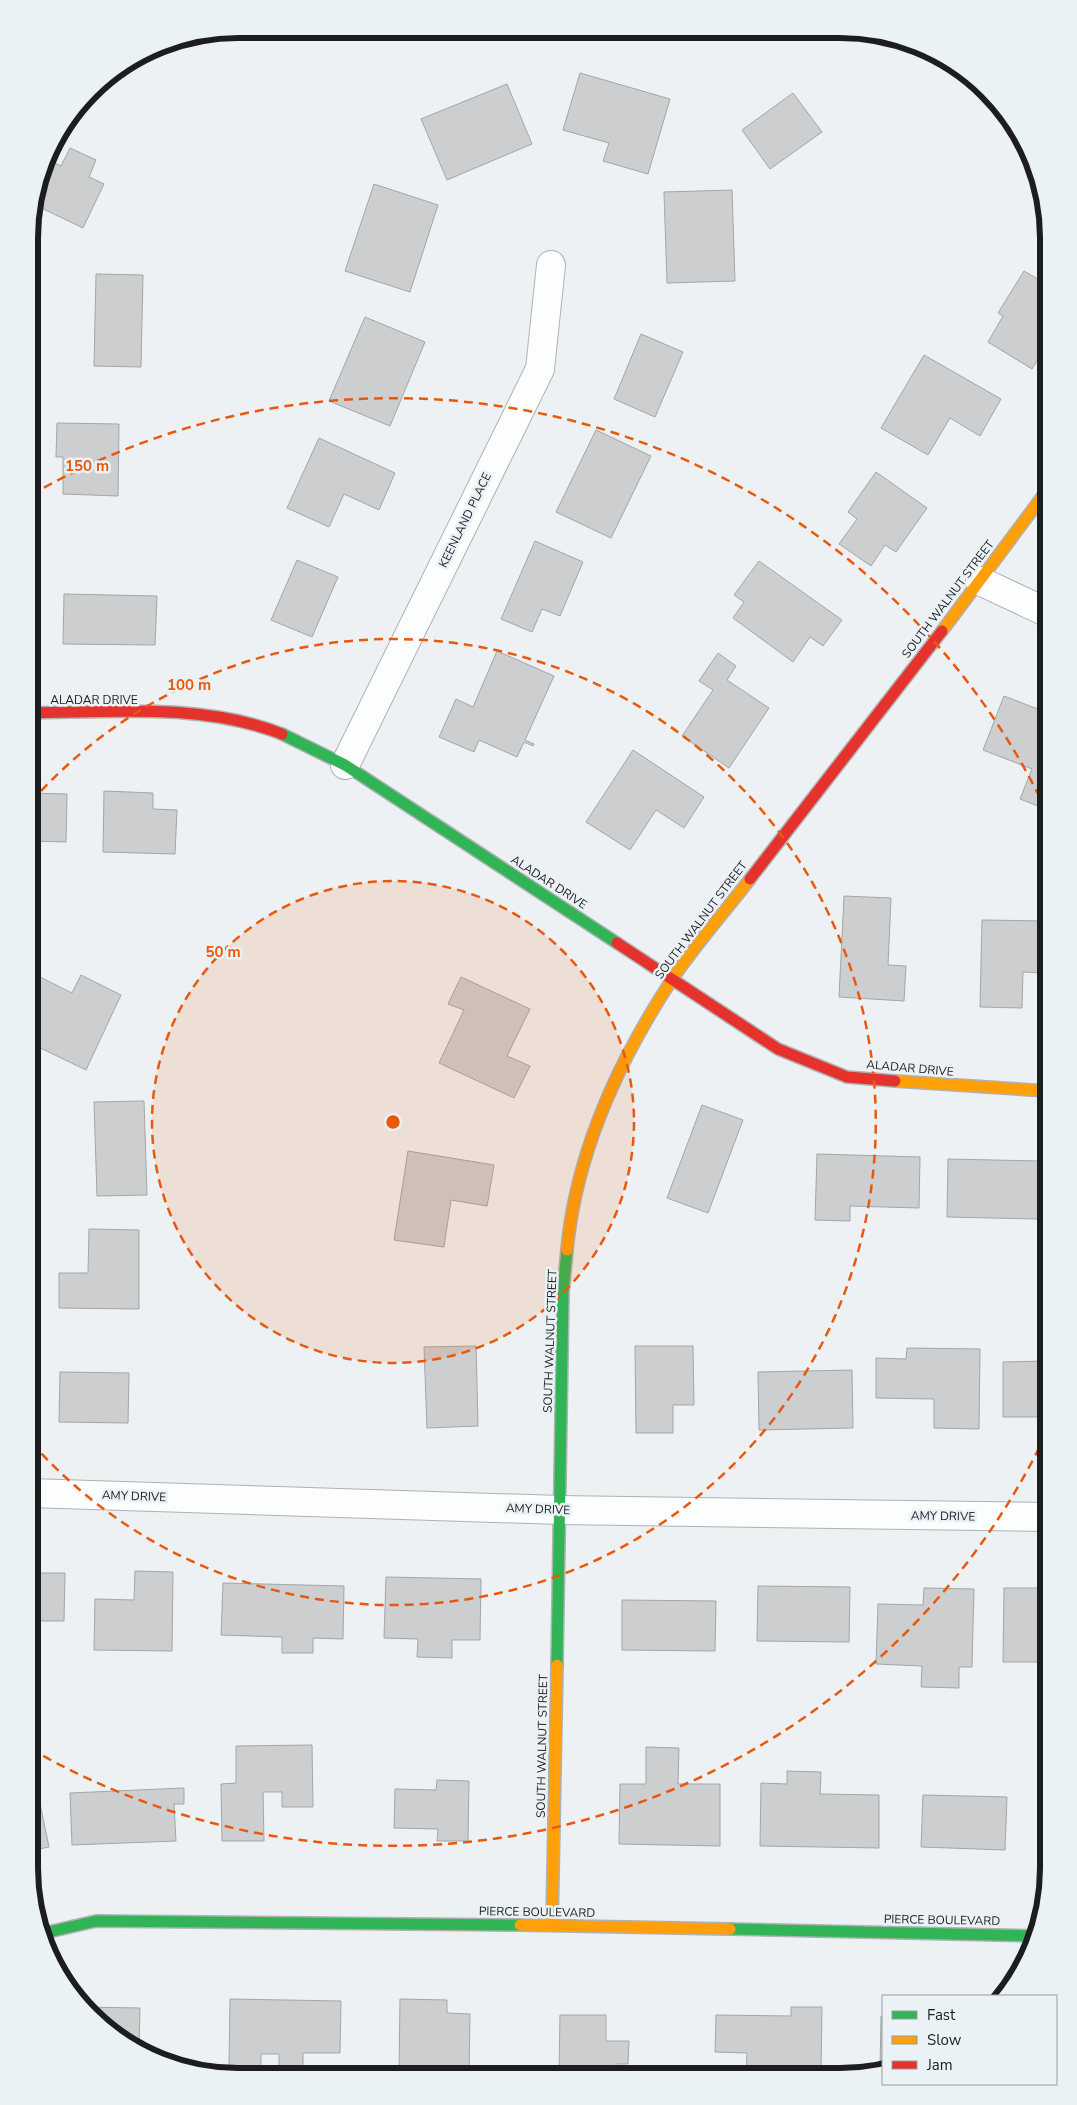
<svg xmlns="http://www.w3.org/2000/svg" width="1077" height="2105" font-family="'Nunito Sans',sans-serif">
	<rect width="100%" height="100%" fill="#eef1f3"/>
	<g fill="#ccced0" stroke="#a3a6a7">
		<path d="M580 73 670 99 648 174 603 161 609 143 563 130Z"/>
		<path d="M507 84 532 144 447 180 421 119Z"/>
		<path d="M793 93 822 132 770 169 742 130Z"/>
		<path d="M70 148 96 160 89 177 104 184 83 228 33 204 46 159 61 166Z"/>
		<path d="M374 184 438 205 410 292 345 271Z"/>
		<path d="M732 190 735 281 667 283 664 192Z"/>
		<path d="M1024 271 1048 285V343L1032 369 988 342 1003 316 998 313Z"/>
		<path d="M96 274 143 275 141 367 94 366Z"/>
		<path d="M365 317 425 342 390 426 329 401Z"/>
		<path d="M641 334 683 352 655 417 614 399Z"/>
		<path d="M924 355 1001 399 980 436 950 418 928 455 881 428Z"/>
		<path d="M57 423 119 424 118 496 63 494V457H56Z"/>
		<path d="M596 430 651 456 611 538 556 512Z"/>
		<path d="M319 438 395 473 379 510 344 494 329 527 287 508Z"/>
		<path d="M876 472 927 508 896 552 885 545 871 566 839 544 857 519 848 512Z"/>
		<path d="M535 541 583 562 560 616 542 609 532 632 501 619Z"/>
		<path d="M297 560 338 577 312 637 271 620Z"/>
		<path d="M759 561 842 620 823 646 810 637 793 662 733 618 744 602 734 595Z"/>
		<path d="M64 594 157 596 155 645 63 644Z"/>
		<path d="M497 651 554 676 525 740 534 744 533 746 524 742 517 757 479 740 474 752 439 737 456 699 473 707Z"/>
		<path d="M718 653 736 666 727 680 769 708 729 768 682 736 713 690 699 681Z"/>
		<path d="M1004 696 1043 711 1048 699V795L1043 808 1020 799 1032 769 983 750Z"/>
		<path d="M633 750 704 797 684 828 656 810 630 850 586 822Z"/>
		<path d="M104 791 153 793V809L177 810 175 854 103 852Z"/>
		<path d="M30 793 67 794 66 842 30 841Z"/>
		<path d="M844 896 891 898 888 965 906 966 904 1001 839 997Z"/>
		<path d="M982 920 1048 921V964H1045L1044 973 1023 972 1022 1008 980 1007Z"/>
		<path d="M30 972 72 993 81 975 121 995 86 1070 30 1043Z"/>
		<path d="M461 977 530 1009 507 1056 530 1066 514 1098 439 1063 464 1010 448 1004Z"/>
		<path d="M144 1101 147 1195 97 1196 94 1102Z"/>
		<path d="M702 1105 743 1120 708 1213 667 1198Z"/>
		<path d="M408 1151 494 1165 487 1206 451 1200 444 1247 394 1240Z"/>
		<path d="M817 1154 920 1157 919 1208 850 1206V1221L815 1220Z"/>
		<path d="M948 1159 1039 1161 1038 1219 947 1217Z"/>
		<path d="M89 1229 139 1230V1309L59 1308V1273H88Z"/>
		<path d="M476 1346 478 1426 427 1428 424 1347Z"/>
		<path d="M635 1346H693L694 1405H673V1433H636Z"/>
		<path d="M907 1348 980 1349 979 1429 934 1428V1399L876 1398V1358L906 1359Z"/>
		<path d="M1048 1361V1417H1003V1362Z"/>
		<path d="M852 1370 853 1428 759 1430 758 1372Z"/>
		<path d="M60 1372 129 1373 128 1423 59 1422Z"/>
		<path d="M135 1571 173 1572 172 1651 94 1650 95 1599 134 1600Z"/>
		<path d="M29 1573H65L64 1621H29Z"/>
		<path d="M386 1577 481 1579 480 1640H452V1658L417 1657 418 1639 384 1638Z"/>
		<path d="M223 1583 344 1586 343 1639 313 1638V1653H282V1637L221 1635Z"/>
		<path d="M758 1586 850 1587 849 1642 757 1641Z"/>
		<path d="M924 1588 974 1589 972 1667H959V1688L921 1687 922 1666 876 1664 878 1604 923 1605Z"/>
		<path d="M1004 1588H1043V1606L1048 1607V1662H1003Z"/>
		<path d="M622 1600 716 1601 715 1651 622 1650Z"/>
		<path d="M312 1745 313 1807H282V1792H263L264 1841H222L221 1784 236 1783V1746Z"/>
		<path d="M646 1747 679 1748 678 1784H720V1846L619 1844 620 1784H646Z"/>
		<path d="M787 1771 821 1772 820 1794 879 1795V1848L760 1846 761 1783 787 1784Z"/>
		<path d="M437 1780 469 1781 468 1841H437L438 1829 394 1828 395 1789 436 1790Z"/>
		<path d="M184 1788V1804H174L176 1841 72 1845 70 1793Z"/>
		<path d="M38 1794 49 1847 29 1851V1796Z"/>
		<path d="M923 1795 1007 1797 1005 1850 921 1847Z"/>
		<path d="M230 1999 341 2001 340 2053H303V2075H279V2054H261V2068H229Z"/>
		<path d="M400 1999 447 2000V2013L470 2014 469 2075H399Z"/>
		<path d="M85 2007 140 2008 139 2049 100 2025Z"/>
		<path d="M791 2007H822L821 2076H746L747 2053 715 2052 716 2015 791 2016Z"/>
		<path d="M560 2015H606V2041H629L628 2064H616V2076L559 2075Z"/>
		<path d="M881 2016H883V2069H880Z"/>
	</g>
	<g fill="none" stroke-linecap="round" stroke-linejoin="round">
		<g stroke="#afb2b3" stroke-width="30">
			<g id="street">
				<path d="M980 581 1048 613"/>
				<path d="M345 765 540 369 551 265"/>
				<path d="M29 1493 560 1510 1048 1517"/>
			</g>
		</g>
		<g stroke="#afb2b3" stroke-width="14">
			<g id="fast">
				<path d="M282 734 345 765 617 943"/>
				<path d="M557 1665 563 1292 567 1250"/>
				<path d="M730 1929 1035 1936"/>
				<path d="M40 1934 96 1921 520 1925"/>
			</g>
		</g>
		<g stroke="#afb2b3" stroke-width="14">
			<g id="slow">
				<path d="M942 631 1048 489"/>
				<path d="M895 1081 1048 1091"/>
				<path d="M567 1250C576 1153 618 1062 671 981 695 945 724 913 750 879"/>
				<path d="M520 1925 730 1929"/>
				<path d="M552 1925 557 1665"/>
			</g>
		</g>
		<g stroke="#afb2b3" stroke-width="14">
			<g id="jam">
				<path d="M30 713C113 712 203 703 282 734"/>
				<path d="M750 879 942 631"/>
				<path d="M617 943 778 1049 847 1077 895 1081"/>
			</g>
		</g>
		<use href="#street" stroke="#fcfdfd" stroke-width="28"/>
		<use href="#fast" stroke="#30b455" stroke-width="11"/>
		<use href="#slow" stroke="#ff9f0a" stroke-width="11"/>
		<use href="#jam" stroke="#e5322d" stroke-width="11"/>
	</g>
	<circle cx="393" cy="1122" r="241" fill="#e8590c" fill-opacity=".12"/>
	<g fill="none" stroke="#e8590c" stroke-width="2.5" stroke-dasharray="9 6">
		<circle cx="393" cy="1122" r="241"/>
		<path d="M31 802A483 483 0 1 1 31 1442"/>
		<path d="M1046 1434A724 724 0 0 1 31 1749M31 495A724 724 0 0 1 1046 810"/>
	</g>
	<g text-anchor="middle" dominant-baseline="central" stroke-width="5" stroke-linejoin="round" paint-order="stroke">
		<g font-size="12" fill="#1b1d1e" stroke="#ebf2f6">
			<text transform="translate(465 520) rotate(-64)">KEENLAND PLACE</text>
			<text transform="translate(948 599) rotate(-53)">SOUTH WALNUT STREET</text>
			<text x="94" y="700">ALADAR DRIVE</text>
			<text transform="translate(549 882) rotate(33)">ALADAR DRIVE</text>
			<text transform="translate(701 920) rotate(-53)">SOUTH WALNUT STREET</text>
			<text transform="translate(910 1068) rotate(5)">ALADAR DRIVE</text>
			<text transform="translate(550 1341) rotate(-88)">SOUTH WALNUT STREET</text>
			<text transform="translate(134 1496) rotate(2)">AMY DRIVE</text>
			<text transform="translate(538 1509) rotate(2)">AMY DRIVE</text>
			<text transform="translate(943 1516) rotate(1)">AMY DRIVE</text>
			<text transform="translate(542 1746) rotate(-89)">SOUTH WALNUT STREET</text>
			<text transform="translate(537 1912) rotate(1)">PIERCE BOULEVARD</text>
			<text transform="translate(942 1920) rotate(1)">PIERCE BOULEVARD</text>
		</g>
	</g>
	<path d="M0 0H1077V2105H0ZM238 38H840A200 200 0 0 1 1040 238V1868A200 200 0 0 1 840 2068H238A200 200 0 0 1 38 1868V238A200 200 0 0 1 238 38Z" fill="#ebf2f6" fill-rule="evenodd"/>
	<path fill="none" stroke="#1b1d1e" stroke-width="6" d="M238 38H840A200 200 0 0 1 1040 238V1868A200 200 0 0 1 840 2068H238A200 200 0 0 1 38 1868V238A200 200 0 0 1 238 38Z"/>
	<circle cx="393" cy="1122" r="8" fill="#e8590c" stroke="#ebf2f6" stroke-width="2.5"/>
	<g font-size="15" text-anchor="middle" font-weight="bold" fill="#e8590c" stroke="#ebf2f6" stroke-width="5" stroke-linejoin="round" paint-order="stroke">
		<text x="87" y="471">150 m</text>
		<text x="189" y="690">100 m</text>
		<text x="223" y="957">50 m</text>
	</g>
	<rect x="882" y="1995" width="175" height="90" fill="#ebf2f6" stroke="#989da0"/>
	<rect x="892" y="2011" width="25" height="8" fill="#30b455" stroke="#989da0"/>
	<text x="927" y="2020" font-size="15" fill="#1b1d1e">Fast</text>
	<rect x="892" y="2036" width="25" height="8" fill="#ff9f0a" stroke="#989da0"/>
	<text x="927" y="2045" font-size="15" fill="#1b1d1e">Slow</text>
	<rect x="892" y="2061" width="25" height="8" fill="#e5322d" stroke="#989da0"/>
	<text x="927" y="2070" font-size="15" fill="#1b1d1e">Jam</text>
</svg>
